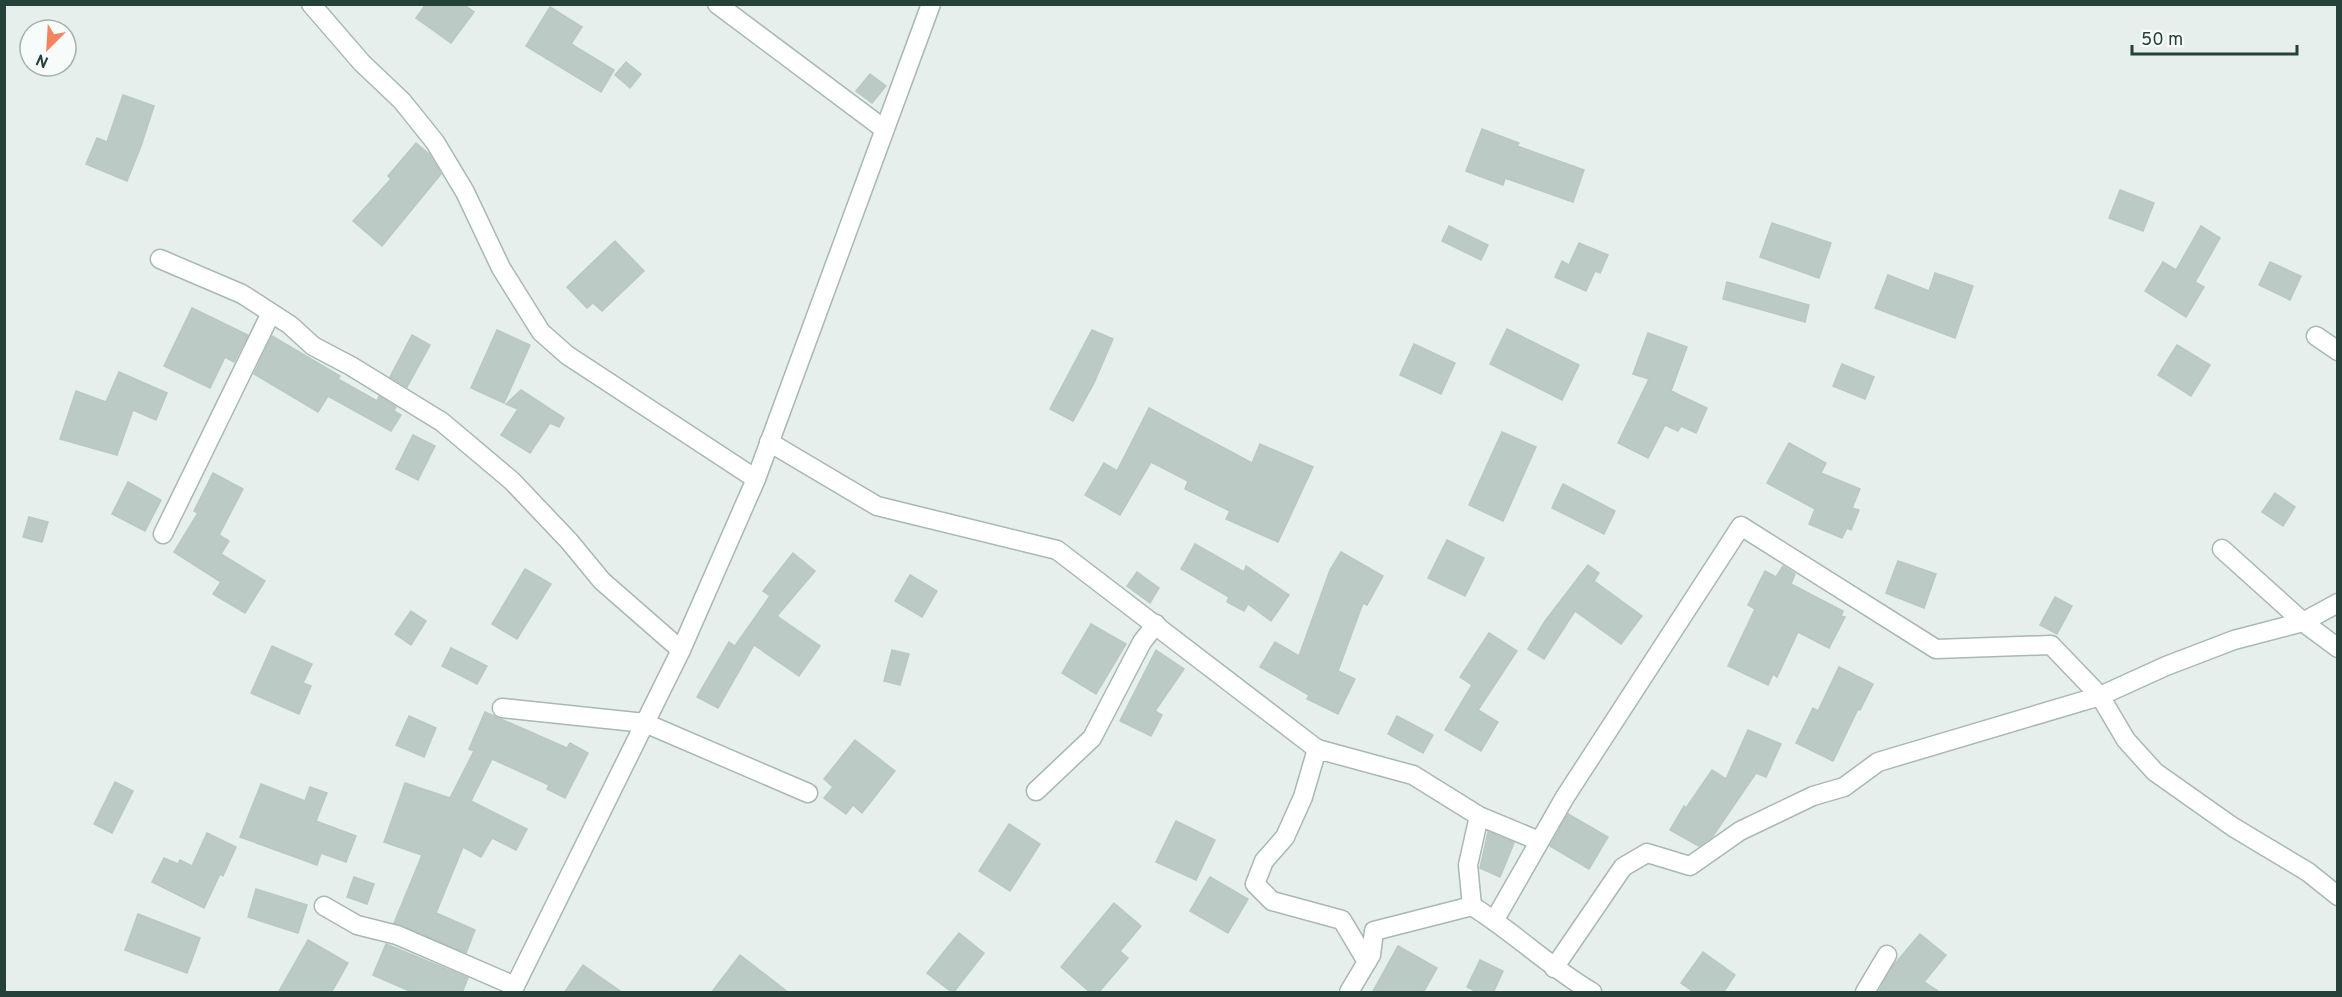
<svg xmlns="http://www.w3.org/2000/svg" width="2342" height="997" font-family="Overpass,sans-serif">
	<rect width="100%" height="100%" fill="#e6efeb"/>
	<g fill="#bbcac4" stroke="#b8c9c2" stroke-width="1.5">
		<path d="M426 4H463L474 12 451 43 416 18Z"/>
		<path d="M550 7 582 27 571 44 614 70 601 92 526 46Z"/>
		<path d="M626 62 641 74 630 88 615 75Z"/>
		<path d="M870 74 886 86 872 103 856 91Z"/>
		<path d="M123 95 154 106 141 146 127 181 86 164 97 138 107 142Z"/>
		<path d="M1482 129 1519 143 1517 146 1584 170 1573 202 1505 178 1503 185 1466 171Z"/>
		<path d="M416 143 429 154 441 174 382 246 353 221 391 179 388 176Z"/>
		<path d="M2120 190 2154 203 2143 231 2109 218Z"/>
		<path d="M1772 223 1831 243 1819 278 1760 257Z"/>
		<path d="M1449 226 1488 245 1481 260 1442 241Z"/>
		<path d="M2201 226 2220 238 2195 282 2204 287 2186 317 2145 291 2163 262 2176 270Z"/>
		<path d="M615 241 644 271 602 311 593 303 587 308 567 287Z"/>
		<path d="M1579 243 1608 255 1600 273 1595 271 1586 291 1555 277 1562 261 1569 265Z"/>
		<path d="M2270 262 2301 276 2290 300 2259 285Z"/>
		<path d="M1935 273 1973 286 1955 338 1875 308 1888 275 1929 291Z"/>
		<path d="M1727 282 1809 305 1805 322 1723 299Z"/>
		<path d="M192 308 248 335 234 362 225 357 210 388 164 366Z"/>
		<path d="M1507 329 1579 365 1562 400 1490 364Z"/>
		<path d="M497 330 530 345 504 403 471 388Z"/>
		<path d="M1092 330 1113 339 1094 383 1073 421 1050 409Z"/>
		<path d="M1648 333 1687 347 1671 391 1707 408 1696 433 1681 426 1678 431 1665 425 1648 458 1618 443 1649 379 1633 374Z"/>
		<path d="M412 335 430 345 407 387 390 377Z"/>
		<path d="M272 336 340 376 338 379 377 401 379 396 396 407 394 411 401 415 391 431 328 396 318 412 254 374Z"/>
		<path d="M1414 344 1455 363 1441 394 1400 375Z"/>
		<path d="M2177 345 2210 365 2191 396 2158 375Z"/>
		<path d="M1842 364 1874 377 1865 399 1833 386Z"/>
		<path d="M119 372 167 393 156 420 133 410 117 455 60 439 76 391 106 402Z"/>
		<path d="M521 390 564 418 559 427 550 423 530 453 501 435 518 409 506 404Z"/>
		<path d="M1149 408 1252 463 1260 444 1313 467 1278 542 1226 519 1230 511 1185 489 1188 481 1151 462 1120 515 1085 495 1104 463 1117 471Z"/>
		<path d="M1502 432 1536 447 1503 521 1469 505Z"/>
		<path d="M413 435 435 446 418 480 396 469Z"/>
		<path d="M1789 443 1826 463 1821 473 1860 489 1852 508 1859 510 1851 530 1847 528 1842 538 1809 524 1815 509 1767 483Z"/>
		<path d="M213 473 243 489 219 535 229 541 221 554 265 581 245 613 213 594 221 582 174 552 198 513 194 511Z"/>
		<path d="M128 482 161 500 145 531 112 514Z"/>
		<path d="M1563 484 1615 511 1604 534 1552 508Z"/>
		<path d="M2275 493 2295 507 2283 526 2262 512Z"/>
		<path d="M29 517 48 522 42 542 23 537Z"/>
		<path d="M1447 540 1484 558 1465 596 1428 578Z"/>
		<path d="M1195 544 1244 572 1246 566 1289 595 1271 621 1248 604 1244 611 1227 602 1229 597 1181 569Z"/>
		<path d="M1341 552 1383 576 1367 605 1363 603 1338 671 1355 679 1338 714 1307 699 1309 695 1260 667 1275 642 1299 656 1330 570Z"/>
		<path d="M793 553 815 571 777 616 820 646 799 676 754 645 718 708 697 697 729 642 735 646 770 596 763 591Z"/>
		<path d="M1898 561 1936 574 1924 608 1886 593Z"/>
		<path d="M1588 565 1599 573 1594 581 1642 616 1621 644 1575 611 1544 659 1528 649 1545 621Z"/>
		<path d="M1783 566 1795 574 1791 584 1843 611 1841 616 1845 617 1829 648 1798 632 1777 677 1773 674 1768 685 1728 666 1755 609 1748 605 1765 571 1776 577Z"/>
		<path d="M525 569 551 584 517 639 492 624Z"/>
		<path d="M1137 572 1159 588 1150 603 1127 586Z"/>
		<path d="M910 575 937 591 922 617 895 601Z"/>
		<path d="M2055 597 2072 606 2057 634 2040 625Z"/>
		<path d="M411 611 426 621 411 645 395 634Z"/>
		<path d="M1091 624 1126 644 1096 694 1062 673Z"/>
		<path d="M1489 633 1517 651 1478 710 1498 722 1481 751 1445 730 1472 685 1460 677Z"/>
		<path d="M272 646 312 664 303 683 311 686 299 714 251 693Z"/>
		<path d="M451 648 487 666 477 684 442 666Z"/>
		<path d="M892 650 909 654 900 685 884 681Z"/>
		<path d="M1156 650 1184 669 1155 711 1162 715 1151 736 1120 721Z"/>
		<path d="M1839 667 1873 684 1860 710 1858 709 1833 761 1796 743 1813 708 1818 711Z"/>
		<path d="M485 712 567 748 570 743 588 753 565 798 547 789 549 785 492 759 471 801 527 829 516 850 492 838 481 857 463 847 436 913 475 930 466 953 394 923 422 855 384 842 405 783 450 798 474 751 469 749Z"/>
		<path d="M409 716 436 728 424 757 396 745Z"/>
		<path d="M1397 716 1433 735 1423 753 1388 734Z"/>
		<path d="M1748 730 1781 744 1766 777 1756 773 1713 836 1699 846 1670 830 1684 806 1686 808 1712 770 1726 779Z"/>
		<path d="M855 740 895 771 862 813 853 805 846 814 824 798 833 787 824 779Z"/>
		<path d="M115 782 133 791 112 833 94 824Z"/>
		<path d="M261 784 305 801 310 787 327 793 316 821 356 836 346 862 321 853 317 865 240 837Z"/>
		<path d="M1568 814 1608 837 1589 869 1550 846Z"/>
		<path d="M1176 821 1215 840 1196 880 1156 862Z"/>
		<path d="M1009 824 1040 844 1010 891 979 871Z"/>
		<path d="M1488 832 1514 843 1500 877 1480 868Z"/>
		<path d="M207 833 236 847 223 876 220 874 204 908 152 882 164 858 178 864 180 860 192 866Z"/>
		<path d="M354 877 374 884 367 904 347 897Z"/>
		<path d="M1210 877 1248 899 1228 933 1190 911Z"/>
		<path d="M256 889 307 905 298 933 248 917Z"/>
		<path d="M1114 903 1141 926 1120 951 1128 958 1098 993H1091L1061 967Z"/>
		<path d="M138 914 200 938 187 973 125 950Z"/>
		<path d="M959 933 984 953 953 993 927 973Z"/>
		<path d="M1920 934 1946 955 1924 982 1941 993H1878L1893 966Z"/>
		<path d="M308 940 348 963 331 993H278Z"/>
		<path d="M386 944 468 978 462 993H414L373 975Z"/>
		<path d="M1398 946 1437 968 1423 993H1372Z"/>
		<path d="M1703 952 1735 975 1723 993H1695L1681 983Z"/>
		<path d="M740 955 789 993H711Z"/>
		<path d="M1480 960 1503 971 1493 993H1479L1467 987Z"/>
		<path d="M583 965 623 993H564Z"/>
	</g>
	<g fill="none" stroke-linecap="round" stroke-linejoin="round">
		<g stroke="#a8b8b2" stroke-width="21">
			<g id="minor">
				<path d="M311 4 362 63 402 101 435 142 465 192 501 268 541 332 567 355 756 479"/>
				<path d="M717 4 884 129"/>
				<path d="M160 259 242 294 290 325 313 346 351 366 442 422 512 481 569 541 602 581 681 650"/>
				<path d="M2316 336 2338 351"/>
				<path d="M769 442 877 506 1057 550 1317 749"/>
				<path d="M163 534 271 313"/>
				<path d="M2222 549 2303 622 2338 648"/>
				<path d="M502 708 645 723 808 793"/>
				<path d="M1036 791 1092 738 1142 642 1156 624"/>
				<path d="M324 906 357 925 397 935 515 986"/>
				<path d="M1472 906 1468 865 1479 816"/>
				<path d="M1494 921 1565 797 1741 526 1936 649 2051 645 2100 696 2126 740 2155 772 2233 827 2308 872 2338 896"/>
				<path d="M1367 962 1342 920 1272 901 1255 884 1264 861 1285 837 1303 797 1317 749 1413 775 1479 816 1539 841"/>
				<path d="M1554 968 1623 867 1647 853 1690 866 1740 831 1813 796 1844 787 1878 762 2100 696 2166 666 2234 640 2303 622 2338 603"/>
				<path d="M512 992 681 650 756 479 931 4"/>
				<path d="M1349 992 1371 955 1374 931 1472 906C1514 932 1549 967 1592 992"/>
				<path d="M1865 992 1887 955"/>
			</g>
		</g>
		<use href="#minor" stroke="#fff" stroke-width="18"/>
	</g>
	<rect width="2342" height="997" fill="none" stroke="#24423a" stroke-width="12"/>
	<g transform="translate(48 48) rotate(204)"><circle r="28" fill="#f7fbf9" stroke="#a3b1ad" stroke-width="1.5"/>
	<path d="M0-4.5L10 22L0 15L-10 22Z" fill="#f4845f"/>
	<text y="-9" font-size="16" font-weight="bold" text-anchor="middle" fill="#24423a">N</text>
	</g>
	<path d="M2132 45v9h165v-9" fill="none" stroke="#24423a" stroke-width="3"/>
	<text x="2141" y="45" font-size="18" fill="#24423a" stroke="#f7fbf9" stroke-width="4.5" paint-order="stroke">50 m</text>
</svg>
